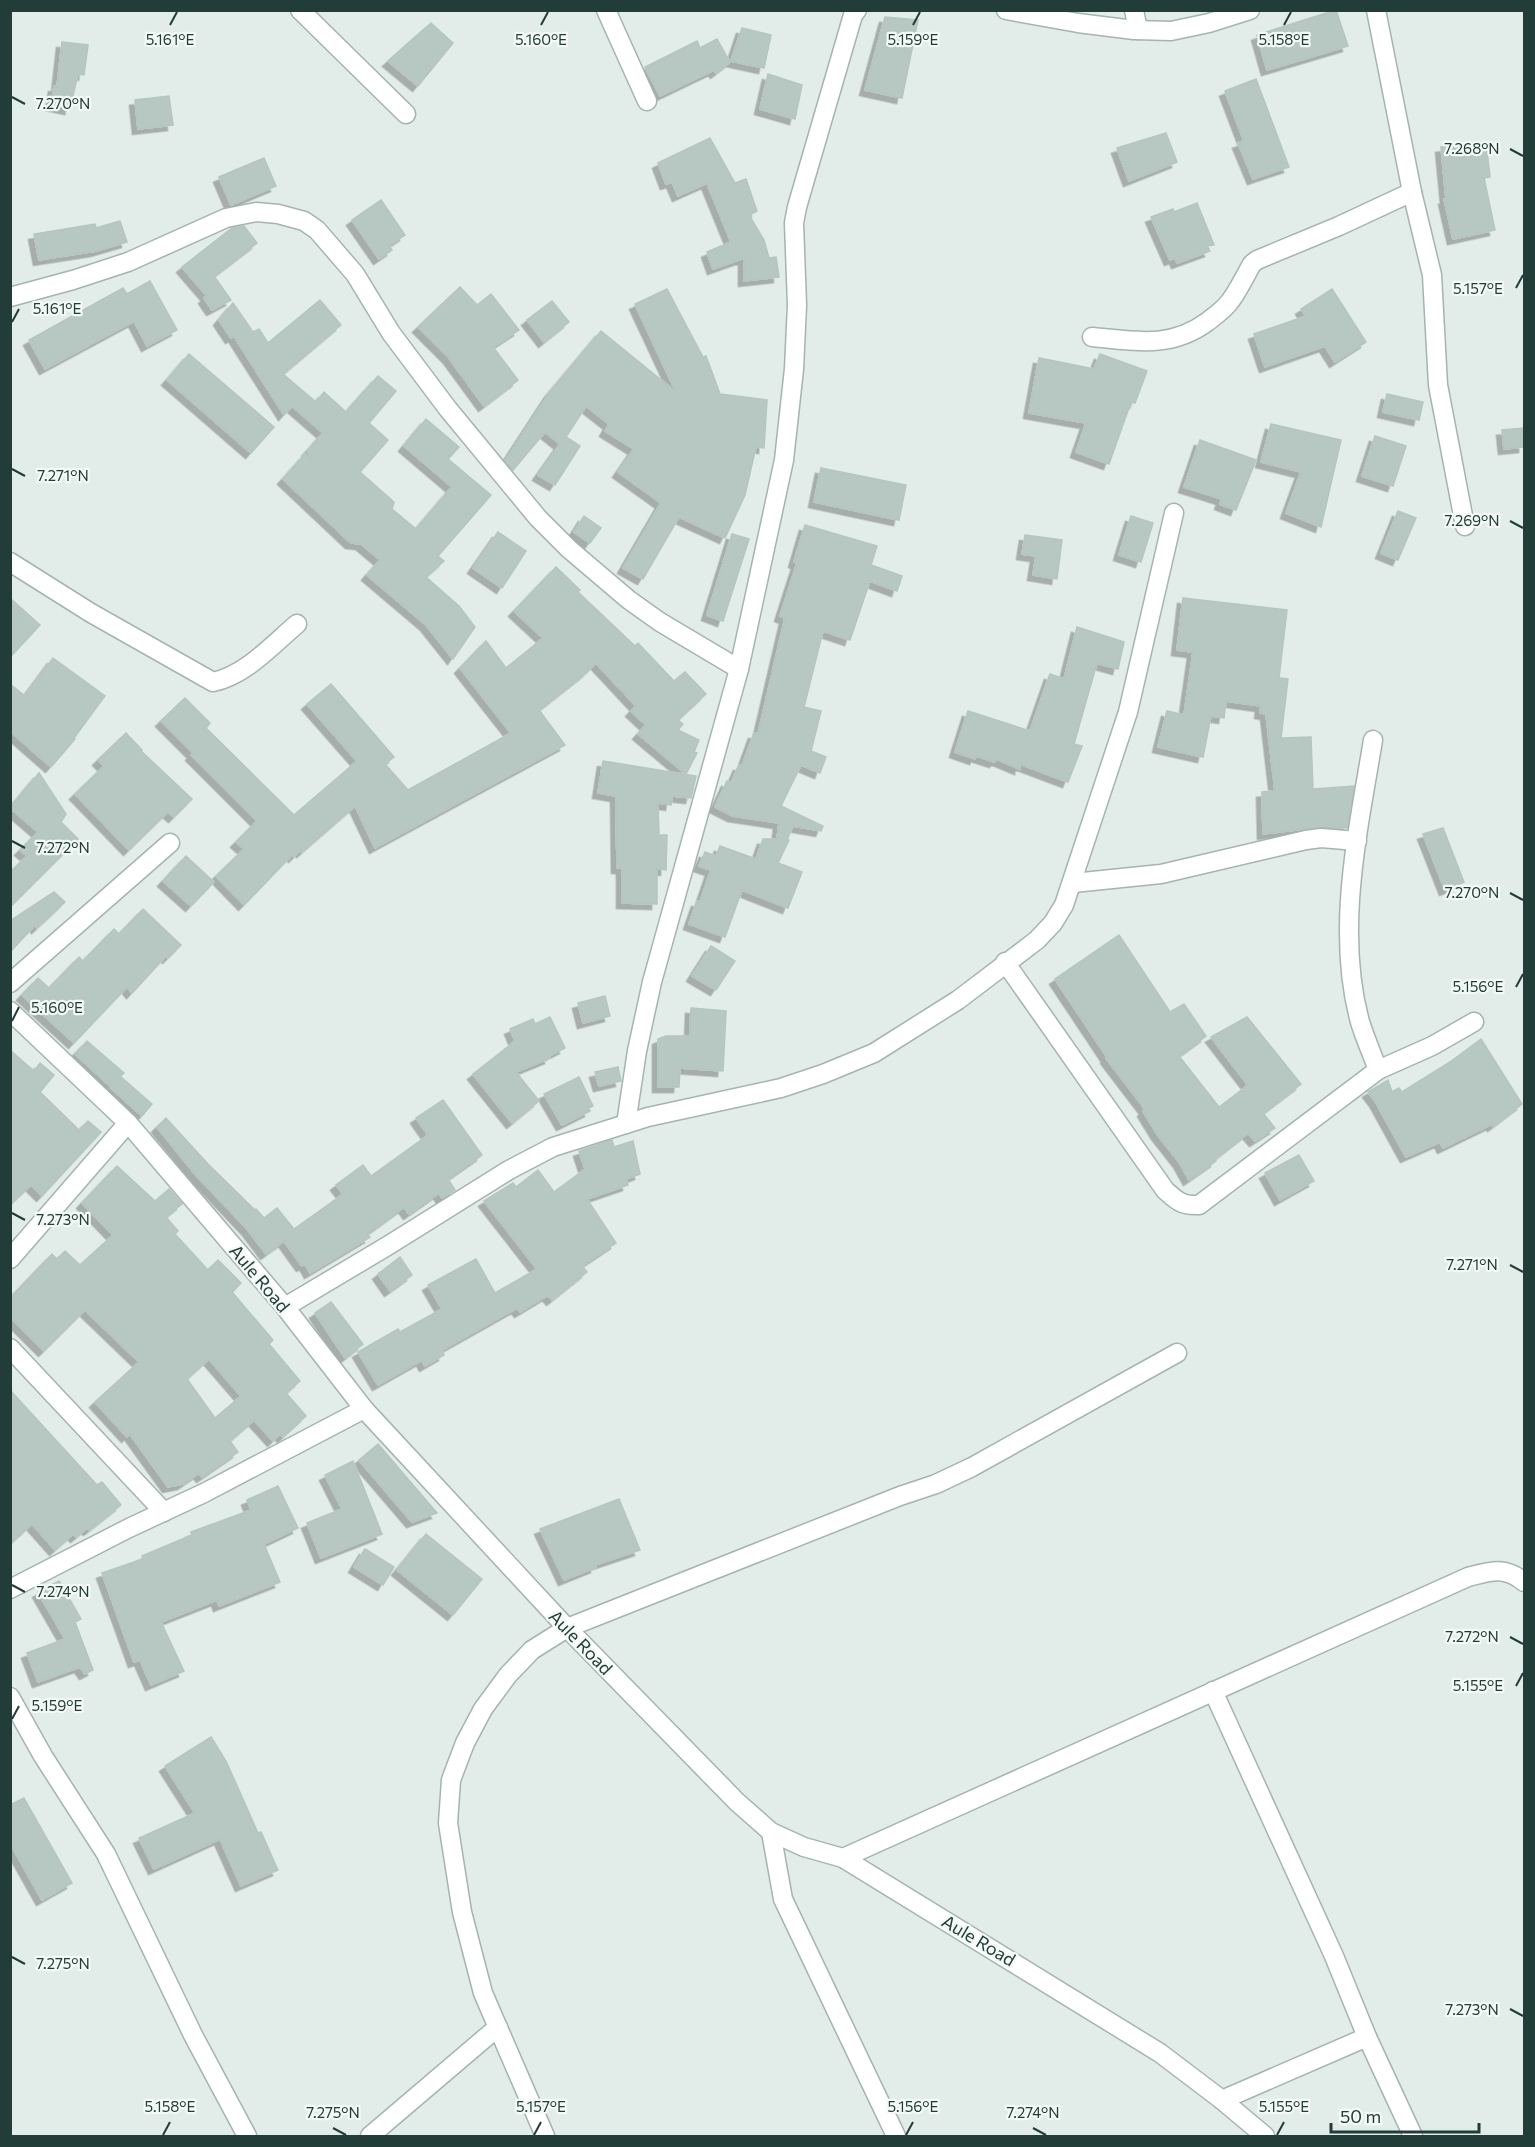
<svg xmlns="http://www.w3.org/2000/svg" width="1535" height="2147" font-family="Commissioner,sans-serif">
	<defs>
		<filter id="shadow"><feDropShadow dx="-5.5" dy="5.5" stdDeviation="0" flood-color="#0004"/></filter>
	</defs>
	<rect width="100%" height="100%" fill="#e2ece8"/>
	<g fill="#b7c7c2" stroke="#b5c6c0" stroke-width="1.5" fill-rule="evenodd" filter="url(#shadow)">
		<path d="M1336 10 1348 46 1267 70 1257 35Z"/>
		<path d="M885 17 918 20 902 98 865 90Z"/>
		<path d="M431 23 453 43 418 86 388 61Z"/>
		<path d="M742 28 771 35 764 68 731 61Z"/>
		<path d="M717 39 730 62 716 73 714 70 660 96 645 67 697 41 700 48Z"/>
		<path d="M62 42 88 45 84 75 78 74 70 109 51 105 54 86 57 87Z"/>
		<path d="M768 74 802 85 795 119 760 109Z"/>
		<path d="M1256 79 1289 167 1253 179 1238 143 1244 141 1225 91Z"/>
		<path d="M169 96 173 125 138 129 135 100Z"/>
		<path d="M1166 133 1177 162 1129 181 1117 148Z"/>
		<path d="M710 138 735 183 746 179 757 211 749 215 764 240 769 258 776 257 779 277 744 281V258L713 269 707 252 731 242 707 183 678 196 672 182 666 184 658 163Z"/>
		<path d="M1486 142 1490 177 1484 178 1495 230 1453 239 1444 199H1446L1441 147Z"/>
		<path d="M264 158 276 186 231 205 219 177Z"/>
		<path d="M381 200 405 235 389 246 392 250 379 259 352 220Z"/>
		<path d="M1197 203 1214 245 1207 246 1210 251 1177 263 1175 258 1170 260 1151 217 1173 209 1174 212Z"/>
		<path d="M120 221 127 242 96 251 39 260 34 234 95 224 96 228Z"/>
		<path d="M244 226 257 243 214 276 231 300 212 310 204 298 207 296 182 267 232 228Z"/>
		<path d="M150 281 177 330 147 346 134 321 45 369 29 340 123 288 127 294Z"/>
		<path d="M460 287 477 305 491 294 519 330 493 347 518 380 484 406 449 358 418 327Z"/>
		<path d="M667 289 703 357 706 356 720 394 767 400 764 448 756 447 745 495 725 538 679 517 643 579 623 568 661 503 618 472 634 449 605 431 609 424 586 406 566 437 580 446 555 485 538 475 560 444 545 432 513 470 505 461 550 392 601 331 676 392 635 304Z"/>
		<path d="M1332 289 1366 342 1335 362 1325 346 1265 367 1254 334 1306 316 1301 309Z"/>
		<path d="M320 300 341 325 283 374 316 402 324 392 346 412 378 376 396 391 369 423 388 440 360 472 394 502 392 509 416 529 452 487 404 446 426 419 459 447 448 459 491 495 438 556 444 561 426 577 459 606 475 627 453 659 426 625 367 575 380 560 361 544 351 543 283 479 305 454 313 461 307 451 323 433 292 406 284 415 234 336 231 338 219 320 233 303 253 332 259 329 268 343Z"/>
		<path d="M552 301 569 322 544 342 527 320Z"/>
		<path d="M189 354 274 427 251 453 167 380Z"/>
		<path d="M1100 354 1147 371 1135 403 1131 402 1109 464 1076 452 1086 423 1029 413 1039 358 1094 369Z"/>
		<path d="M1387 394 1423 402 1419 420 1383 412Z"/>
		<path d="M1271 424 1341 440 1321 527 1286 513 1301 472 1261 462Z"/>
		<path d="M1524 428V447L1504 449 1502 430Z"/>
		<path d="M1375 436 1406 446 1393 486 1362 476Z"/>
		<path d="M1200 440 1256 460 1236 510 1220 504 1222 499 1184 487Z"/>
		<path d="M821 468 906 485 899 520 814 502Z"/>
		<path d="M1398 511 1416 518 1398 560 1381 553Z"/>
		<path d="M584 516 601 528 590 543 574 532Z"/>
		<path d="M1131 516 1153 523 1141 562 1119 555Z"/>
		<path d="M805 525 877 546 871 565 902 576 897 591 870 581 850 640 823 631 804 707 821 711 811 751 826 757 820 773 801 765 781 806 823 826 821 831 793 826 787 840H789L778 863 802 872 788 908 742 890 725 937 689 924 697 901 700 902 711 870 699 866 705 852 716 856 720 846 756 859 763 839H777L779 823 733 816 715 807 727 781 731 783 739 765 742 766 754 733 758 734 785 618 780 616 797 563 794 562Z"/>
		<path d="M498 532 526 551 502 588 473 568Z"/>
		<path d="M732 534 749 539 723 621 707 615Z"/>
		<path d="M1025 535 1062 540 1057 579 1033 575 1036 556 1022 554Z"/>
		<path d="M556 567 580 590 578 592 635 646 638 643 674 681 685 672 706 694 678 720 683 724 678 730 699 740 694 752 697 753 686 774 638 734 646 725 631 711 636 706 596 663 586 673 539 710 565 745 375 848 355 806 302 852 301 850 294 857 292 855 244 905 216 876 244 849 236 842 257 821 191 755 193 753 161 721 185 698 210 723 206 728 294 815 357 761 307 704 331 684 394 757 385 764 408 790 511 733 460 668 486 641 506 668 543 638 514 611Z"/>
		<path d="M10 598 40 625 10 657Z"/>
		<path d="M1183 598 1287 610 1279 678 1288 679 1281 738 1311 737 1313 789 1354 786 1347 828 1320 827 1263 834 1262 792 1275 791 1266 714 1260 713 1261 706 1226 701 1224 718 1211 716 1203 757 1158 747 1167 711 1184 715 1193 652 1177 650Z"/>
		<path d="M1077 627 1124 642 1118 669 1097 663 1074 744 1082 746 1068 782 1020 764V769L996 759 995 762 976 756 975 759 955 752 968 711 1030 731 1050 674 1064 679Z"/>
		<path d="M53 658 105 696 74 738 75 739 51 767 10 731V684L25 696Z"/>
		<path d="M126 733 142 750 141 751 192 799 174 817 168 812 129 850 75 794 104 766 98 760Z"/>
		<path d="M603 761 696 776 691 798 672 796 671 805 658 803 659 835H667L666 870 657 869V904L622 903V868H617L616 796 598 793Z"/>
		<path d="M39 773 66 814 61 822 78 839 10 907V872L27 856 20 850 38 832 10 808Z"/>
		<path d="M1443 828 1464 882 1445 890 1423 834Z"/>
		<path d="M186 856 214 882 191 906 163 881Z"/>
		<path d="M54 892 65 902 37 928 35 925 10 952V921Z"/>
		<path d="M143 909 181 945 168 958 166 956 132 993 127 987 74 1043 22 995 38 978 49 988 79 957 83 961 114 929 119 934Z"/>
		<path d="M1119 935 1170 1012 1184 1004 1206 1036 1179 1056 1219 1107 1248 1085 1211 1037 1247 1017 1301 1084 1263 1113 1275 1128 1255 1141 1248 1133 1215 1159 1216 1161 1189 1180 1179 1162 1157 1134 1143 1111 1145 1109 1106 1058 1107 1057 1055 979Z"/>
		<path d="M711 946 735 961 716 990 692 976Z"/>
		<path d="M605 996 610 1016 583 1023 578 1003Z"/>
		<path d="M691 1008 726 1011 723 1071 680 1068 679 1087H658V1039L666 1036H690Z"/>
		<path d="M550 1017 565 1048 549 1056 550 1058 516 1072 539 1101 512 1123 473 1074 515 1041 510 1029 533 1019 535 1024Z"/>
		<path d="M1481 1039 1522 1104 1493 1126 1492 1124 1443 1148 1440 1142 1406 1157 1375 1101 1368 1092 1388 1080 1392 1092 1399 1088 1402 1092 1450 1062Z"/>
		<path d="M87 1041 124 1073 110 1086 75 1054Z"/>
		<path d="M10 1050 34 1071 40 1063 54 1075 40 1092 79 1130 88 1121 101 1132 42 1196 31 1185 10 1205Z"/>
		<path d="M618 1067 621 1081 599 1086 595 1072Z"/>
		<path d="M121 1077 152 1104 142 1116 111 1088Z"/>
		<path d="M579 1077 593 1106 588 1108 590 1111 562 1125 544 1094Z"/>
		<path d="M443 1100 482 1155 448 1179 455 1190 442 1198 439 1193 409 1214 404 1207 367 1234 370 1237 310 1273 305 1264 302 1266 284 1241 266 1254 248 1230 195 1174 157 1127 166 1118 208 1164 255 1210 256 1209 264 1218 277 1208 294 1229 343 1194 336 1185 363 1165 371 1176 428 1135 416 1118Z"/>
		<path d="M612 1140 614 1147 633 1141 640 1174 626 1179 628 1185 587 1199 616 1243 582 1266 587 1272 552 1300 548 1295 520 1312 517 1308 442 1350 444 1355 425 1366 422 1360 378 1385 358 1352 398 1329 400 1332 442 1309 428 1285 476 1259 495 1293 537 1269 484 1201 513 1183 516 1187 538 1170 554 1192 585 1169 579 1151Z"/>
		<path d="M1299 1155 1314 1181 1280 1200 1265 1173Z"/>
		<path d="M117 1166 155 1201 169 1189 182 1204 166 1217 178 1231 175 1234 208 1270 218 1260 241 1283 232 1292 273 1340 269 1344 300 1381 286 1393 306 1416 283 1437 280 1434 273 1441 254 1420 230 1441 238 1452 202 1477 199 1473 183 1484 168 1487 130 1434 127 1437 95 1402 139 1362 85 1310 44 1351 10 1317V1298L52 1254 57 1259 65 1251 80 1265 113 1235 82 1203ZM209 1359 241 1396 215 1418 187 1379Z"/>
		<path d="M400 1257 412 1275 390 1291 378 1274Z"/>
		<path d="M331 1302 363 1344 345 1358 315 1313Z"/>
		<path d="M10 1390 97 1485 102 1482 121 1505 89 1530 87 1528 76 1537 73 1534 55 1550 32 1524 10 1544Z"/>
		<path d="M378 1444 437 1513 412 1522 359 1460Z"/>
		<path d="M353 1461 382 1534 321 1558 307 1523 342 1509 325 1475Z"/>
		<path d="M278 1486 298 1528 264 1544 280 1582 219 1606 217 1600 161 1622 184 1671 151 1685 140 1660 134 1662 102 1573 143 1559 142 1556 192 1535 191 1532 251 1510 247 1500Z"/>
		<path d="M619 1499 640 1550 595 1565 596 1567 564 1580 540 1529Z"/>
		<path d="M426 1534 482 1579 453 1615 397 1570Z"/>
		<path d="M365 1549 394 1567 383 1585 354 1567Z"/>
		<path d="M59 1581 81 1619 75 1622 93 1670 85 1674 80 1667 38 1682 27 1653 65 1639 38 1592Z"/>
		<path d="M211 1737 226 1761 258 1833 261 1832 278 1870 241 1886 220 1839 154 1869 139 1838 195 1813 165 1766Z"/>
		<path d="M24 1798 72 1883 42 1900 10 1843V1805Z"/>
	</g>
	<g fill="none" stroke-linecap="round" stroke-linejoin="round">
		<g stroke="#a5b4b0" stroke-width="21">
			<g id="minor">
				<path d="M300 10 406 114"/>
				<path d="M606 10 647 101"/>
				<path d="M1006 10 1078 23 1134 30 1171 31 1209 23 1250 10"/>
				<path d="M1134 10 1138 30"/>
				<path d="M1376 10 1412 192 1432 275 1438 385 1465 526"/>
				<path d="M10 297 73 280 128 262 226 218 256 212 278 214 304 221 317 230 355 274 391 333 448 409 538 518 569 549 629 600 660 622 739 669"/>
				<path d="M1092 337C1135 341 1170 349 1207 322 1216 315 1225 309 1231 300 1239 289 1245 276 1252 264L1257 260 1339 226 1412 192"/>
				<path d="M10 562 91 613 213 682C246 675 272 645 297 624"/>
				<path d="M1373 740C1358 832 1335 930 1360 1022 1365 1038 1372 1054 1378 1070"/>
				<path d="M1073 883 1161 874 1306 840 1321 838 1357 841"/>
				<path d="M1005 962 1165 1190C1177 1201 1182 1206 1199 1205L1378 1070 1432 1046 1474 1022"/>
				<path d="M10 983 170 843"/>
				<path d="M626 1124 637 1051 652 982 739 669 784 460 794 369 797 305 794 223 797 207 853 15 857 10"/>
				<path d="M10 1259 128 1123"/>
				<path d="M285 1307 389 1245 509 1170 553 1147 648 1117 781 1088 823 1074 874 1053 958 1000 1037 940 1053 923 1064 905 1128 712 1174 513"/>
				<path d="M10 1348 164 1512"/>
				<path d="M10 1589 129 1528 204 1493 364 1409"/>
				<path d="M1213 1691 1334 1956 1367 2037 1413 2136"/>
				<path d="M10 1697 43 1756 106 1854 193 2035 247 2136"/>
				<path d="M771 1832 783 1899 896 2136"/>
				<path d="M843 1858 1468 1577C1491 1571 1505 1566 1524 1582"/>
				<path d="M1222 2100 1367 2037"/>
				<path d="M370 2136 498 2027"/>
				<path d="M545 2136 483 1993 462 1912 448 1823 451 1780 465 1743 483 1709 508 1675 532 1650 567 1628 900 1496 936 1484 972 1467 1177 1353"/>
			</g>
		</g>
		<g stroke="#a5b4b0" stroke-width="21">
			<path id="tertiary" d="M10 1011 128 1123 285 1307 364 1409 567 1628 737 1802 771 1832 804 1847 843 1858 1160 2053 1222 2100 1265 2136"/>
		</g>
		<use href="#minor" stroke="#fff" stroke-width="18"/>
		<use href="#tertiary" stroke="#fff" stroke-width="18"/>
	</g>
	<path fill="none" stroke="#223d38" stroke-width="2" d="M170 25 177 12M541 25 548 12M913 25 920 12M1284 25 1291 12M12 97 25 104M1510 149 1523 156M1516 288 1523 275M12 322 19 309M12 469 25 476M1510 521 1523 528M12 841 25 848M1510 893 1523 900M1516 987 1523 974M12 1021 19 1007M12 1213 25 1220M1510 1265 1523 1272M12 1585 25 1592M1510 1637 1523 1644M1516 1686 1523 1673M12 1719 19 1706M12 1957 25 1964M1510 2009 1523 2016M333 2128 346 2135M1033 2128 1046 2135M163 2135 170 2122M534 2135 541 2122M906 2135 913 2122M1277 2135 1284 2122"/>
	<g text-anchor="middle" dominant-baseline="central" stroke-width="4.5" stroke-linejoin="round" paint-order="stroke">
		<g font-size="18" fill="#223d38" stroke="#f3f9f6">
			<text transform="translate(260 1278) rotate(50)">Aule Road</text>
			<text transform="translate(581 1642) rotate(46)">Aule Road</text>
			<text transform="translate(979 1940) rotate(31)">Aule Road</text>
		</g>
	</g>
	<g font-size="15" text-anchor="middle" fill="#223d38" stroke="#f3f9f6" stroke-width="4.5" stroke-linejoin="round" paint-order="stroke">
		<text x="170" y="45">5.161°E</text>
		<text x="541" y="45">5.160°E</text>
		<text x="913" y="45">5.159°E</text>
		<text x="1284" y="45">5.158°E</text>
		<text x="63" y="109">7.270°N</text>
		<text x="1472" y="154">7.268°N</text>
		<text x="1478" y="294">5.157°E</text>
		<text x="57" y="314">5.161°E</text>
		<text x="63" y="481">7.271°N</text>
		<text x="1472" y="526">7.269°N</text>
		<text x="63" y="853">7.272°N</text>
		<text x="1472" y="898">7.270°N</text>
		<text x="1478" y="992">5.156°E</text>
		<text x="57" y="1013">5.160°E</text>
		<text x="63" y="1225">7.273°N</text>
		<text x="1472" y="1270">7.271°N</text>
		<text x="63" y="1597">7.274°N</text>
		<text x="1472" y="1642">7.272°N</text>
		<text x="1478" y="1691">5.155°E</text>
		<text x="57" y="1711">5.159°E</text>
		<text x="63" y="1969">7.275°N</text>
		<text x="1472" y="2015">7.273°N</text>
		<text x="170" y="2112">5.158°E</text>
		<text x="541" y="2112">5.157°E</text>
		<text x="913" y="2112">5.156°E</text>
		<text x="1284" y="2112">5.155°E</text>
		<text x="333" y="2118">7.275°N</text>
		<text x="1033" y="2118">7.274°N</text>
	</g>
	<rect width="1535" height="2147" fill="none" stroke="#223d38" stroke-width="24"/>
	<path d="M1331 2123v9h148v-9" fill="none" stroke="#223d38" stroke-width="3"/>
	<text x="1340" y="2123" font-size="18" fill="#223d38" stroke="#f3f9f6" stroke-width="4.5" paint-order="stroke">50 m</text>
</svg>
